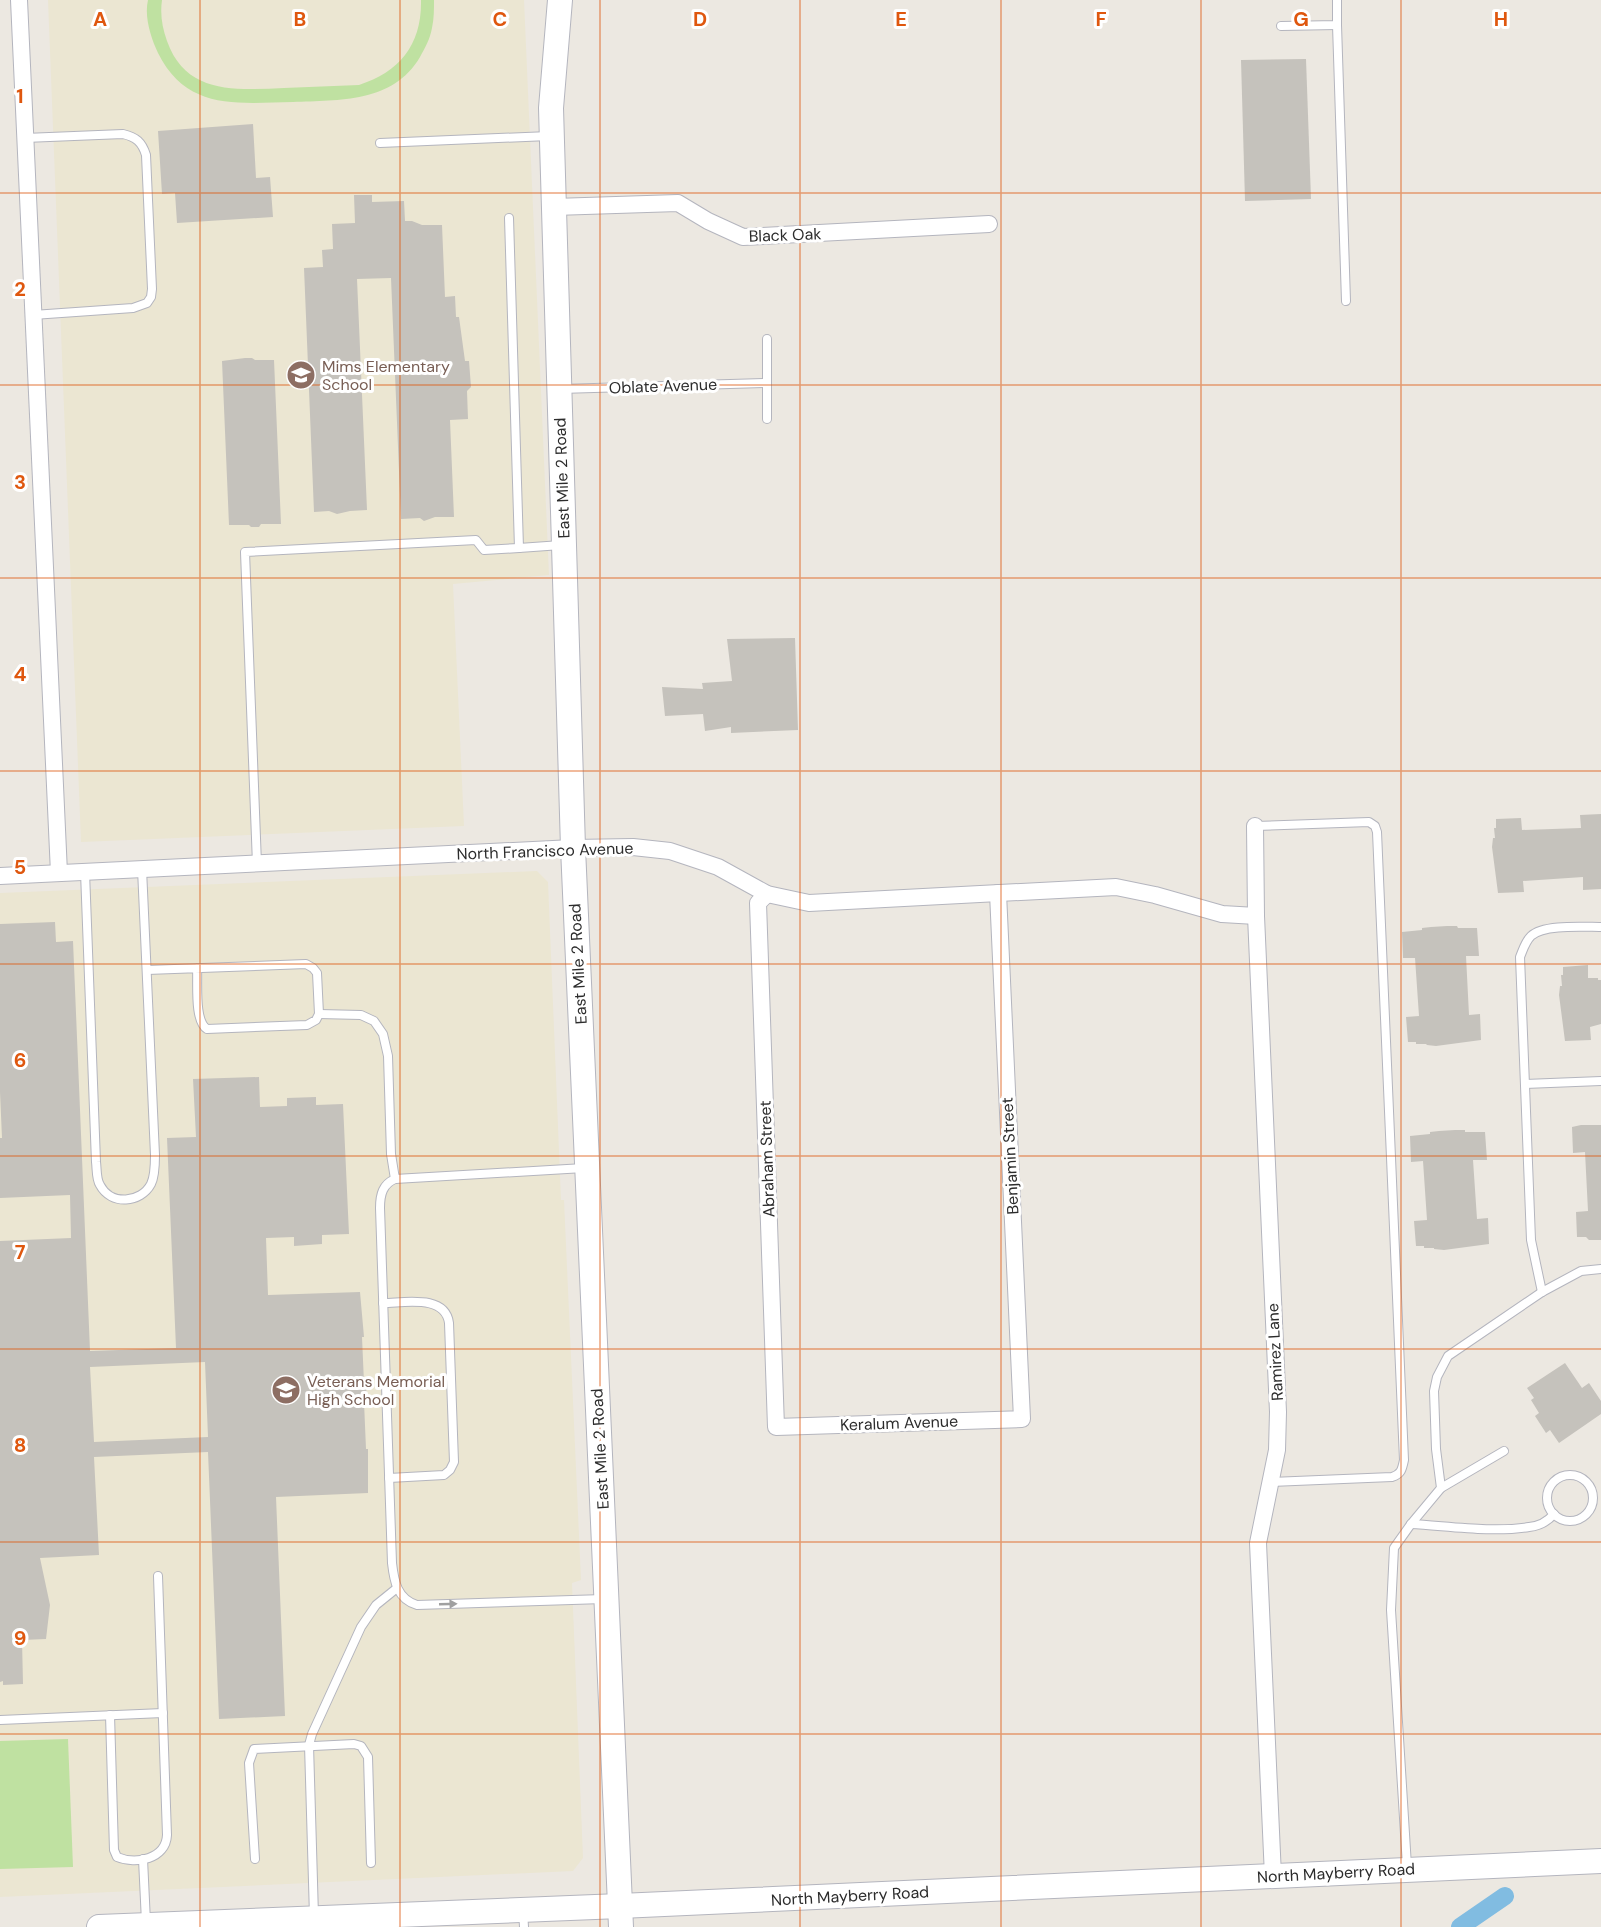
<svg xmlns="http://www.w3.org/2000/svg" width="1601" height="1927" font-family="'DM Sans',sans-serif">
	<rect width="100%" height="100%" fill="#ece8e1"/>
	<g fill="#ebe6d2">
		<path d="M48 0H524L549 575 453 584 464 826 81 842Z"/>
		<path d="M537 871 548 882 561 1200H564L581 1580 572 1583 583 1858 573 1871 0 1897V893Z"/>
	</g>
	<g fill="#bfe1a1">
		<path d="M148 0H162C160 14 162 27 167 41 186 95 237 90 284 88 309 87 334 86 359 85 400 72 422 44 421 0H434C434 9 434 19 432 28 430 39 425 48 420 57 393 103 339 100 293 102 237 103 187 111 158 53 151 38 144 17 148 0Z"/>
		<path d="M68 1739 73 1867 0 1869V1741Z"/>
	</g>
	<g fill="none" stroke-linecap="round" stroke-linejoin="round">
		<path stroke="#81bce1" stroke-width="18" d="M1460 1927 1505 1896"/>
	</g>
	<g fill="#c5c2bc" fill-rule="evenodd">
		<path d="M1306 59 1311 199 1245 201 1241 60Z"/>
		<path d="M253 124 256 178 270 177 273 217 177 223 175 193 162 194 158 131Z"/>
		<path d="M354 195H372V202L404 201 405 221H412L422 225H442L445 297 455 296 456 317H459L465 361H469L471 387 467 391 468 419 450 420 454 517H435L424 521 420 518 401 519 391 278 357 279 367 510 350 511 337 514 329 511 314 512 304 268 323 267 322 250 333 249 332 224 355 223Z"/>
		<path d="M245 358H252L255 360H274L281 524H261L259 527H251L249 525H229L222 361Z"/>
		<path d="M795 638 798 730 731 733V727L705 731 703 714 665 716 662 687 703 689 702 683 732 681 727 639Z"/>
		<path d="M1601 814V889L1583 890V877L1523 881 1524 892 1498 893 1492 847 1493 838H1495L1494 828H1496V819L1521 818 1522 830 1581 828 1580 815Z"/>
		<path d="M55 922 56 942 73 941 90 1351 176 1348 167 1138 196 1137 193 1079 259 1077 260 1107 287 1106V1098L316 1097V1105L343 1104 349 1234 322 1235V1244L294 1246V1237L266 1238 268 1295 360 1292 364 1337H362L364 1383H366L367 1402H364L366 1449H368V1493L276 1497 285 1716 219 1719 208 1452 94 1457 99 1555 40 1558 50 1605 46 1639 22 1640 23 1684 3 1685V1681L0 1682V1241L71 1238 70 1195 0 1198V1138H2L0 1092V924ZM205 1362 208 1437 94 1442 90 1367Z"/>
		<path d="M1447 926H1457L1458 928H1477L1479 956H1466L1469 1015 1480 1014 1481 1040 1436 1046 1427 1045 1426 1044H1416V1042H1408L1406 1017 1419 1016 1415 958H1403L1402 932 1422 930V928L1431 927Z"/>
		<path d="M1588 965V978H1598V980H1601V1024L1590 1027 1591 1040 1565 1041 1559 995 1560 986H1562L1561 975H1563V967Z"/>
		<path d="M1581 1125H1601V1240H1589L1586 1237H1577L1576 1212 1588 1211 1585 1152 1573 1153 1572 1127Z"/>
		<path d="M1455 1130H1465V1132H1485L1487 1160H1473L1477 1219 1488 1218 1489 1244 1444 1250 1434 1249V1248H1424V1246H1416L1414 1221 1427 1220 1423 1161 1411 1162 1410 1136 1430 1134V1132L1439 1131Z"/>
		<path d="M1565 1363 1582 1388 1589 1383 1601 1401V1414L1559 1443 1550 1430 1546 1433 1535 1416 1539 1413 1531 1400 1534 1398 1527 1388Z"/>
	</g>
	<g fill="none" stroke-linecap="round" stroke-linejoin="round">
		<g stroke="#b4b5be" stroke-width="10">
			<g id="lane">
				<path d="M1337 25 1346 301"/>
				<path d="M1281 26 1337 25V0"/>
				<path d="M25 138 123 134C136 137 142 142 146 155L152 289 151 297 147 303 133 308 33 315"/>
				<path d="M380 143 549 136"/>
				<path d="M509 218 519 548 561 545"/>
				<path d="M767 339V419"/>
				<path d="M560 389 767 383"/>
				<path d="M1255 826 1369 822 1375 826 1377 832 1404 1460C1402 1470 1401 1474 1392 1477L1271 1482"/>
				<path d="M257 864 245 552 476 540 484 550 519 548"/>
				<path d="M85 872 96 1162C97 1169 96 1179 100 1185 111 1206 141 1203 151 1184 155 1176 155 1164 155 1155L142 869"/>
				<path d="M147 970 306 964 313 968 317 973 319 1014 316 1020 307 1025 207 1029C194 1021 198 983 197 968"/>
				<path d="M319 1014 361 1015 374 1021 383 1034 388 1056 391 1154 395 1179"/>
				<path d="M1525 1084 1601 1081"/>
				<path d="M584 1168 395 1179C383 1184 380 1194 380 1208L392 1563C394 1581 397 1599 417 1605L604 1599"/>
				<path d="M1542 1292 1531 1240 1520 957C1523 950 1525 942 1531 936 1543 924 1584 927 1601 927"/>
				<path d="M383 1303C404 1303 445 1294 449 1323L454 1462 450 1470 444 1475 389 1478"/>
				<circle cx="1570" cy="1498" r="23"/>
				<path d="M1441 1488 1504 1451"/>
				<path d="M1411 1524C1448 1526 1493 1533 1529 1527 1539 1526 1548 1521 1554 1514"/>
				<path d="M110 1715 114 1850 117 1857C136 1865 166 1859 167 1835L158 1576"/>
				<path d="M0 1720 163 1713"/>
				<path d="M143 1859 146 1922"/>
				<path d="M255 1859 249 1763 254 1749 354 1744 361 1746 368 1757 371 1863"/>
				<path d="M1407 1866 1391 1610 1394 1548 1411 1524 1441 1488 1436 1449 1434 1391 1437 1377 1448 1356 1542 1292 1581 1271 1601 1269"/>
				<path d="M523 1911 524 1927"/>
				<path d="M314 1916 309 1745 312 1734 361 1627 376 1605 397 1588"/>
			</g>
		</g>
		<g stroke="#b4b5be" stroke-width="18">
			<g id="street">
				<path d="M19 0 59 873"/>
				<path d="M554 207 678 203 708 221 743 237 989 224"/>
				<path d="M1255 826 1256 916 1278 1412 1277 1450 1258 1543 1273 1876"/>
				<path d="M0 876 573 848 633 847 670 851 718 867 767 894 809 903 1116 887 1155 895 1222 914 1256 916"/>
				<path d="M767 894 758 903 776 1427 1022 1419 998 893"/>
			</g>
		</g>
		<g stroke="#b4b5be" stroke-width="26">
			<g id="secondary">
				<path d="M560 0 551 108 573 848 621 1927"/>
				<path d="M99 1927 620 1906 1601 1861"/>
			</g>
		</g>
		<use href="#lane" stroke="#fff" stroke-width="8"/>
		<use href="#street" stroke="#fff" stroke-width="16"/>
		<use href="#secondary" stroke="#fff" stroke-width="24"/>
	</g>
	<defs><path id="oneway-solid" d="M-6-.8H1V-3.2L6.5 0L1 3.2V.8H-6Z" transform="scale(1.5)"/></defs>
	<use fill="#a0a0a0" href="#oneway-solid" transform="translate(448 1604) rotate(-2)"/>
	<path fill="none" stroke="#df570e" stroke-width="1.5" stroke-opacity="0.55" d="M200 0V1927M400 0V1927M600 0V1927M800 0V1927M1001 0V1927M1201 0V1927M1401 0V1927M0 193H1601M0 385H1601M0 578H1601M0 771H1601M0 964H1601M0 1156H1601M0 1349H1601M0 1542H1601M0 1734H1601"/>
	<defs>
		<g id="school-disc" transform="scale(1.5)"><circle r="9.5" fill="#8d6e63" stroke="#fff"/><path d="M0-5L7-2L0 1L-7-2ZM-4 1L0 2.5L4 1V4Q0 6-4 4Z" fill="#fff"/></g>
	</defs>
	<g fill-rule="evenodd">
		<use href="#school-disc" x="301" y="375"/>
		<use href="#school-disc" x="286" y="1390"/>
	</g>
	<g text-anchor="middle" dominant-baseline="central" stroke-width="6" stroke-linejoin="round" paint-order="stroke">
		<g font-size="16" fill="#2c2c2c" stroke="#fff">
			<text transform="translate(785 235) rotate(-2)">Black Oak</text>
			<text transform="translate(663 386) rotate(-2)">Oblate Avenue</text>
			<text transform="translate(562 478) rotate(-92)">East Mile 2 Road</text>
			<text transform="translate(545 851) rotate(-2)">North Francisco Avenue</text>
			<text transform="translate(578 964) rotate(-93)">East Mile 2 Road</text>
			<text transform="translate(1010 1156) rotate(-93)">Benjamin Street</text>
			<text transform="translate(767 1159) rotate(-92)">Abraham Street</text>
			<text transform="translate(1275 1352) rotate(-93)">Ramirez Lane</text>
			<text transform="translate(899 1423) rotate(-2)">Keralum Avenue</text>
			<text transform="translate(600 1449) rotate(-93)">East Mile 2 Road</text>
			<text transform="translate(1336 1873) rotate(-3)">North Mayberry Road</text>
			<text transform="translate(850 1896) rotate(-3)">North Mayberry Road</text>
		</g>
		<g font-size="16" fill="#785e54" stroke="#fff" text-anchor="start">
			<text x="322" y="366">Mims Elementary<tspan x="322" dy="18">School</tspan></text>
			<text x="307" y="1381">Veterans Memorial<tspan x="307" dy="18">High School</tspan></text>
		</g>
	</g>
	<g font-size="20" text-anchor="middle" font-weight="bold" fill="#df570e" stroke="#fff" stroke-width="6" stroke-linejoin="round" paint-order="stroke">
		<text x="100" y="26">A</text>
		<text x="300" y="26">B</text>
		<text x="500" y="26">C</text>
		<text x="700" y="26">D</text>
		<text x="901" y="26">E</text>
		<text x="1101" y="26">F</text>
		<text x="1301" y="26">G</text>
		<text x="1501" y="26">H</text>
		<text x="20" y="103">1</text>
		<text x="20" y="296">2</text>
		<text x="20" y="489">3</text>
		<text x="20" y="681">4</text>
		<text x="20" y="874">5</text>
		<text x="20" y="1067">6</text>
		<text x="20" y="1259">7</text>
		<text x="20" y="1452">8</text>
		<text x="20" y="1645">9</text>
	</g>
</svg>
